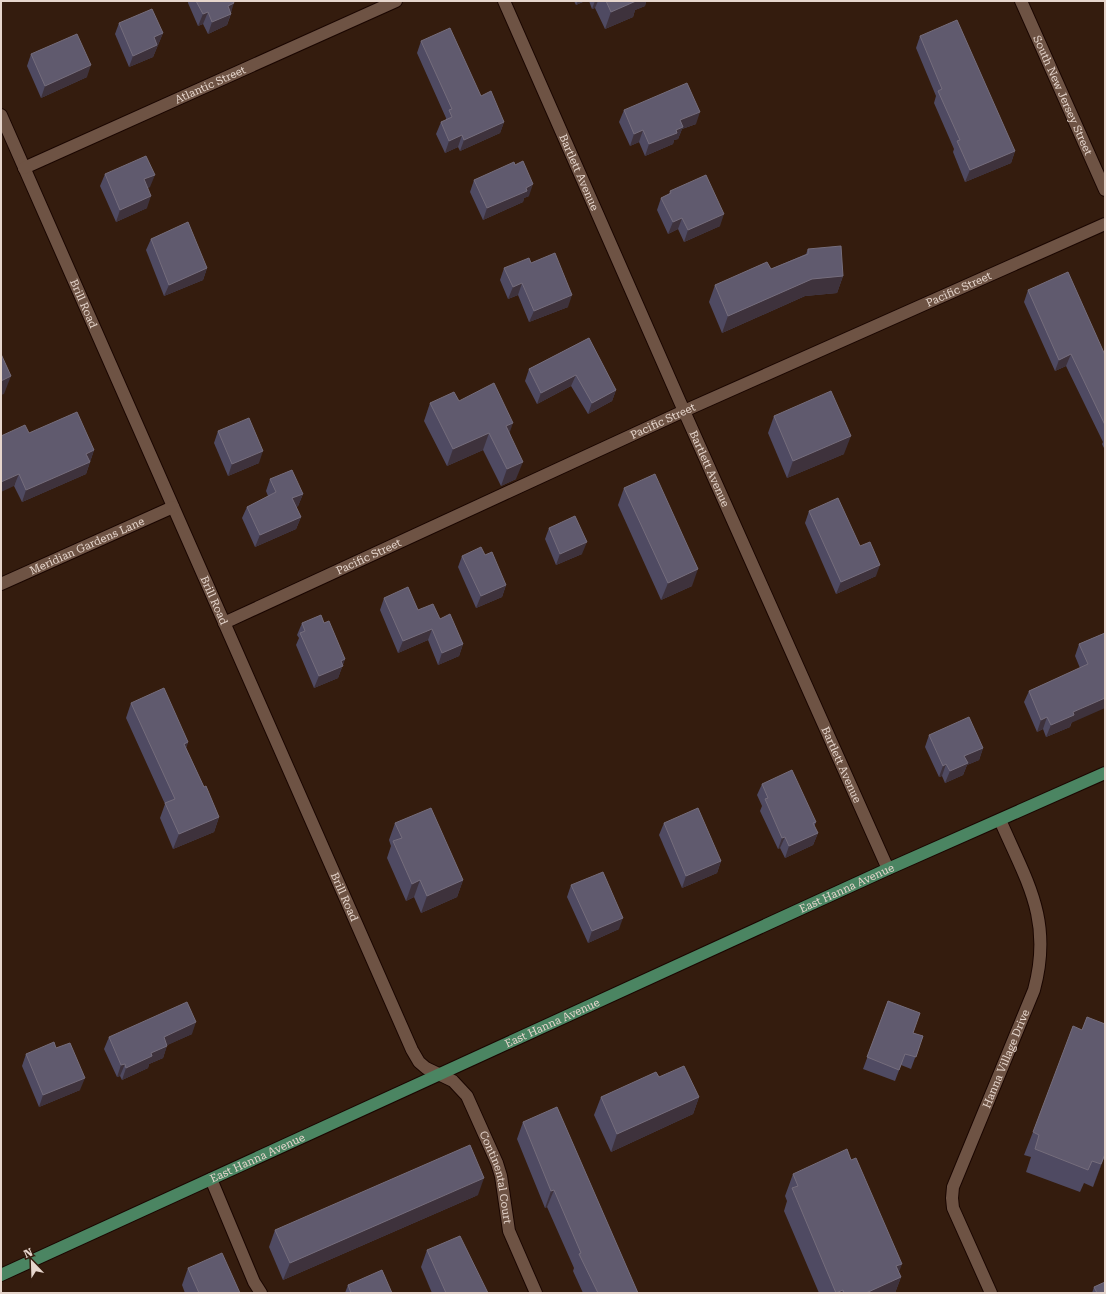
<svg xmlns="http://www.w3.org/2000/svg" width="1106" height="1294" font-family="'Roboto Serif',serif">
	<rect width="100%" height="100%" fill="#341c0e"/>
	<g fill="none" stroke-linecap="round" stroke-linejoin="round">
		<g stroke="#1a0600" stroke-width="14">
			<g id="minor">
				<path id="s1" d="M504 1 684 411 888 869"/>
				<path id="s2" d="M1021 1 1105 190"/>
				<path id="s3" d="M1 115 412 1050 419 1062 426 1068 453 1081 467 1096 497 1163 501 1176 509 1231 536 1293"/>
				<path id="s4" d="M24 168 396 1"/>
				<path id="s5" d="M1 584 173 507"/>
				<path id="s6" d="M224 623 684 411 1105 224"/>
				<path d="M211 1179 254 1282 261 1293"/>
				<path id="s7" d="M991 1293 953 1208 952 1198 953 1187 1034 990C1053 920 1027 882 1000 820"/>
			</g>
		</g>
		<g stroke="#1a0600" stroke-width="14">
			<g id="major">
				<path id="s8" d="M1 1275 888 869 1105 773"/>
			</g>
		</g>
		<use href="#minor" stroke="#6e5344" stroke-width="12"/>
		<use href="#major" stroke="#4b8562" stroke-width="12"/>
	</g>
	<g fill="#4f4a62">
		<path d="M188 1H233L231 13V14L227 25 208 34 203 24 198 26 188 3Z"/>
		<path d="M574 1H585L576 5Z"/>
		<path d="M589 1H646L645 6 635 10 633 17 605 29 595 8 592 9Z"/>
		<path d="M119 23 163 33 153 57 129 67 115 34Z"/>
		<path d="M920 36 1015 151 1011 163 965 182 953 152 954 149 934 103 936 96 916 48Z"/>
		<path d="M421 41 481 96 504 122 500 133 460 151 458 147 445 153 436 134 441 122 446 120V118L417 53Z"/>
		<path d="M31 54 87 77 41 98 27 66Z"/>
		<path d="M624 110 696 124 682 129 678 139 674 140 673 144 645 156 639 142 630 146 619 122Z"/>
		<path d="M515 165 529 196 524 198 523 202 483 220 470 192 474 180Z"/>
		<path d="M105 174 150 187 147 188V208L116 222 100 186Z"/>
		<path d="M670 191 720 226 684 242 678 229 668 234 657 210 661 198 669 194Z"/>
		<path d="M151 239 207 268 203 280 164 296 146 250Z"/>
		<path d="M808 249 843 276 837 293 805 296 722 333 709 302 715 285 771 269 806 254Z"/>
		<path d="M531 263 568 307 529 322 518 295 508 299 500 280 504 268Z"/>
		<path d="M1028 290 1105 355V450L1102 444 1103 442 1066 366 1055 371 1024 302Z"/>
		<path d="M589 338 616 390 612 401 588 414 571 386 537 404 525 381 529 369Z"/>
		<path d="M459 401 510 433 516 479 501 486 483 450 447 466 424 421 430 403Z"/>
		<path d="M774 416 844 454 787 478 768 433Z"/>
		<path d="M218 431 259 463 228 476 214 443Z"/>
		<path d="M29 433 94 450 86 474 22 502 14 486Z"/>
		<path d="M270 479 303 494 298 506 296 507 301 517 296 529 255 547 242 518 247 507 268 496 266 491Z"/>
		<path d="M624 488 692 586 661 600 618 505Z"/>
		<path d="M809 511 860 546 876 576 836 594 805 523Z"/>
		<path d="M549 528 582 554 556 565 545 539Z"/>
		<path d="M485 555 506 585 502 597 476 608 458 567 462 556Z"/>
		<path d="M384 598 440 619 463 644 459 656 438 665 428 640 398 653 380 610Z"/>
		<path d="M302 623H324L345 659 338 678 314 688 296 645 299 638 297 635Z"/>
		<path d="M1105 633 1070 727 1046 737 1043 729 1037 732 1024 702 1029 691 1080 668 1075 656 1079 644Z"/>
		<path d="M131 703 188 742 186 748 204 787 219 817 214 832 173 849 160 818 165 804 126 718Z"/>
		<path d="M929 735 983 748 979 760 967 765 963 775 945 783 942 776 939 777 925 747Z"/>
		<path d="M762 784 816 822 814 827 818 833 813 845 785 858 780 848 778 849 760 811 762 806 757 795Z"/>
		<path d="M395 823 463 880 457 897 421 913 414 897 406 901 387 858 391 846 389 840Z"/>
		<path d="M664 823 721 861 717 873 682 888 659 835Z"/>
		<path d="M571 885 619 929 588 943 567 897Z"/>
		<path d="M888 1001 913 1033 923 1036 911 1069 901 1065 895 1081 863 1069Z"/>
		<path d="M192 1034 167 1045 163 1058 149 1064 148 1068 122 1080 120 1076 117 1077 104 1049 109 1037Z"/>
		<path d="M56 1048 80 1090 39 1107 22 1066 26 1054Z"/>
		<path d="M659 1077 699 1097 693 1114 611 1152 594 1115 601 1097Z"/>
		<path d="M523 1122 638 1293H583L573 1271 574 1268 547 1207 545 1208 517 1139Z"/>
		<path d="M1033 1132 1105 1155 1093 1187 1084 1183 1080 1192 1026 1172 1031 1157 1024 1155Z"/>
		<path d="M793 1174 899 1273 901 1277 895 1293H819L784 1211 787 1201 785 1196Z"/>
		<path d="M478 1195 283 1280 269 1247 275 1230Z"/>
		<path d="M427 1250 488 1293H432L421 1267Z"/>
		<path d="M188 1268 240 1293H185L182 1285Z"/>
		<path d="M348 1285 392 1293H345Z"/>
		<path d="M1094 1287 1105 1293H1092Z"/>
	</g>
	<g fill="#3e323c">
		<path d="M578 1H585L576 5Z"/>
		<path d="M595 1H598L595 8 592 9Z"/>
		<path d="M634 1H646L645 6 635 10 633 17 605 29 611 12Z"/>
		<path d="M234 3 227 25 208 34 212 22 228 6Z"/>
		<path d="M208 12 203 24 198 26 203 14Z"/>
		<path d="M163 33 153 57 129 67 133 56 154 37Z"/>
		<path d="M91 65 87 77 41 98 45 86Z"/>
		<path d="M700 112 696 124 682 129 678 139 674 140 673 144 645 156 649 144 680 120Z"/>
		<path d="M504 122 500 133 460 151 464 140Z"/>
		<path d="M643 130 639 142 630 146 634 134Z"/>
		<path d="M462 135 458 147 445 153 449 141Z"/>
		<path d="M1015 151 1011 163 965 182 970 170Z"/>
		<path d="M155 175 150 187 139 191 144 179Z"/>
		<path d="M533 184 529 196 524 198 523 202 483 220 487 208Z"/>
		<path d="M151 196 147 208 116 222 120 210Z"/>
		<path d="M724 214 720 226 684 242 688 230Z"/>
		<path d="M682 218 678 229 668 234 673 222Z"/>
		<path d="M207 268 203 280 164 296 169 285Z"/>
		<path d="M843 276 837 293 805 296 722 333 728 316 812 279Z"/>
		<path d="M522 283 518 295 508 299 513 287Z"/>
		<path d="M572 295 568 307 529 322 534 311Z"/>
		<path d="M1071 354 1066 366 1055 371 1059 360Z"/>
		<path d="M576 375 571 386 537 404 541 393Z"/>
		<path d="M11 376 4 394 1 395V381Z"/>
		<path d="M616 390 612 401 588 414 592 403Z"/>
		<path d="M513 423 507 440 506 426Z"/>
		<path d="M489 433 483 450 447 466 453 449Z"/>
		<path d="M851 436 844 454 787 478 793 461Z"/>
		<path d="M94 450 86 474 22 502 26 490 86 454Z"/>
		<path d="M263 451 259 463 228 476 232 464Z"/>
		<path d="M523 462 516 479 501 486 507 469Z"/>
		<path d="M19 474 14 486 1 492V482Z"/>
		<path d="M303 494 298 506 288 510 292 498Z"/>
		<path d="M301 517 296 529 255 547 260 535Z"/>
		<path d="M587 542 582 554 556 565 560 554Z"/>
		<path d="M880 565 876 576 836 594 841 582Z"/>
		<path d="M698 569 692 586 661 600 668 583Z"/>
		<path d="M506 585 502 597 476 608 481 596Z"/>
		<path d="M432 629 428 640 398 653 403 641Z"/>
		<path d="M463 644 459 656 438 665 442 653Z"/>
		<path d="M345 659 338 678 314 688 319 676 341 661Z"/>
		<path d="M1105 698V708L1071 723 1070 727 1046 737 1051 725 1073 712Z"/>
		<path d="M1047 717 1043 729 1037 732 1041 720Z"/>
		<path d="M188 742 183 757 184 744Z"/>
		<path d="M983 748 979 760 967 765 963 775 945 783 950 771 964 756Z"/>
		<path d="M946 764 942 776 939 777 943 766Z"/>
		<path d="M219 817 214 832 173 849 179 834Z"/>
		<path d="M818 833 813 845 785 858 789 846Z"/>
		<path d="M785 837 780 848 778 849 782 838Z"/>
		<path d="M721 861 717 873 682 888 686 876Z"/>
		<path d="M420 880 414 897 406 901 412 884Z"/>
		<path d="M463 880 457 897 421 913 427 896Z"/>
		<path d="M623 918 619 929 588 943 592 931Z"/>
		<path d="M196 1022 192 1034 159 1049 164 1037Z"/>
		<path d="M167 1046 163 1058 149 1064 148 1068 122 1080 126 1068 151 1053Z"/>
		<path d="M125 1064 120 1076 117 1077 121 1065Z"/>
		<path d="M85 1078 80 1090 39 1107 43 1095Z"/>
		<path d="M699 1097 693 1114 611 1152 617 1134Z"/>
		<path d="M1105 1154V1155L1093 1187Z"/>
		<path d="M484 1178 478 1195 283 1280 290 1263Z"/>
		<path d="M554 1190 547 1207 545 1208 551 1191Z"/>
		<path d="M902 1264 896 1280 901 1277 895 1293H866L896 1266Z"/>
		<path d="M843 1290 841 1293H836Z"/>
	</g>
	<g fill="#605a6e" stroke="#756d7c">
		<path d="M196 1H233L234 3 228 6 231 14 212 22 208 12 203 14Z"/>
		<path d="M606 1H636L611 12Z"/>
		<path d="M152 9 163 33 154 37 157 45 133 56 119 23Z"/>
		<path d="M957 20 1015 151 970 170 957 141 960 140 938 91 942 89 920 36Z"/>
		<path d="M450 28 481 96 491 91 504 122 464 140 462 135 449 141 441 122 452 117 449 110 452 109 421 41Z"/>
		<path d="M77 34 91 65 45 86 31 54Z"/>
		<path d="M687 83 700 112 680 120 683 127 676 130 677 133 649 144 643 130 634 134 624 110Z"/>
		<path d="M146 156 155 175 144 179 151 196 120 210 105 174Z"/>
		<path d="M523 161 533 184 526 188 527 191 487 208 474 180 514 162 515 165Z"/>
		<path d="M706 175 724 214 688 230 682 218 673 222 661 198 671 193 670 191Z"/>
		<path d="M188 222 207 268 169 285 151 239Z"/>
		<path d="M841 246 843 276 812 279 728 316 715 285 767 262 771 269 808 254V249Z"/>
		<path d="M555 253 572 295 534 311 522 283 513 287 504 268 529 258 531 263Z"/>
		<path d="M1068 272 1105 355V425L1071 354 1059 360 1028 290Z"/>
		<path d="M589 338 616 390 592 403 576 375 541 393 529 369Z"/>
		<path d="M1 354 11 376 1 381Z"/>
		<path d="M494 383 513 423 506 426 523 462 507 469 489 433 453 449 430 403 454 392 459 401Z"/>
		<path d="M831 391 851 436 793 461 774 416Z"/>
		<path d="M77 412 94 450 86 454 90 462 26 490 19 474 1 482V436L25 425 29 433Z"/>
		<path d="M249 418 263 451 232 464 218 431Z"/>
		<path d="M292 470 303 494 292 498 301 517 260 535 247 507 276 492 270 479Z"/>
		<path d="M655 474 698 569 668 583 624 488Z"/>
		<path d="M838 498 860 546 870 542 880 565 841 582 809 511Z"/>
		<path d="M575 516 587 542 560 554 549 528Z"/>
		<path d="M481 547 485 555 492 552 506 585 481 596 462 556Z"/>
		<path d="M408 587 418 610 433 604 440 619 450 614 463 644 442 653 432 629 403 641 384 598Z"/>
		<path d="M321 615 324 623 329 621 345 659 341 661 343 666 319 676 300 633 305 631 302 623Z"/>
		<path d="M1105 633V698L1073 712 1074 715 1051 725 1047 717 1041 720 1029 691 1088 664 1079 644Z"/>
		<path d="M164 688 188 742 184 744 204 787 206 786 219 817 179 834 165 803 175 799 131 703Z"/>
		<path d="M969 717 983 748 964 756 968 763 950 771 946 764 943 766 929 735Z"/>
		<path d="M792 770 816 822 813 823 818 833 789 846 785 837 782 838 765 799 768 798 762 784Z"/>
		<path d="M431 808 463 880 427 896 420 880 412 884 393 841 402 838 395 823Z"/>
		<path d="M698 808 721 861 686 876 664 823Z"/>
		<path d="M603 872 623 918 592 931 571 885Z"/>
		<path d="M888 1001 920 1013 913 1033 923 1036 916 1057 905 1054 899 1070 867 1057Z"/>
		<path d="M187 1002 196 1022 164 1037 167 1046 151 1053 152 1056 126 1068 125 1064 121 1065 109 1037Z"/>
		<path d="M1087 1017 1105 1024V1154L1101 1164 1092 1161 1088 1170 1035 1149 1039 1135 1033 1132 1073 1026 1082 1030Z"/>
		<path d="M54 1042 56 1048 70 1043 85 1078 43 1095 26 1054Z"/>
		<path d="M684 1066 699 1097 617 1134 601 1097 656 1072 659 1077Z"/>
		<path d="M557 1107 638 1293H598L579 1254 581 1253 554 1190 551 1191 523 1122Z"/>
		<path d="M470 1145 484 1178 290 1263 275 1230Z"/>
		<path d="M847 1149 851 1160 856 1158 902 1264 896 1266 901 1277 866 1293H844L843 1290 836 1293 792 1188 798 1186 793 1174Z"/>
		<path d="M460 1236 488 1293H446L427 1250Z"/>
		<path d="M222 1253 240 1293H199L188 1268Z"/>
		<path d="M382 1270 392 1293H351L348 1285Z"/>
		<path d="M1105 1282V1293H1097L1094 1287Z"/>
	</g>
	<g text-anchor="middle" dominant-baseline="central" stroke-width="3.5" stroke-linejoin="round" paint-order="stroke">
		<g font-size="11" fill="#e6d6cd" stroke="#341c0e">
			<text stroke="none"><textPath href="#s4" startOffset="204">Atlantic Street</textPath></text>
			<text stroke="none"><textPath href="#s2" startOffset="103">South New Jersey Street</textPath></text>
			<text stroke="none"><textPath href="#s1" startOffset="187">Bartlett Avenue</textPath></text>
			<text stroke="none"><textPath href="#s6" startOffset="807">Pacific Street</textPath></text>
			<text stroke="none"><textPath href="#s3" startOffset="206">Brill Road</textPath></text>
			<text stroke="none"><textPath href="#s6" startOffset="483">Pacific Street</textPath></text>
			<text stroke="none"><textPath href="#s1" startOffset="511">Bartlett Avenue</textPath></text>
			<text stroke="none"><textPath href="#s5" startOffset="94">Meridian Gardens Lane</textPath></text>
			<text stroke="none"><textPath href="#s6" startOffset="159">Pacific Street</textPath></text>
			<text stroke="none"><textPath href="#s3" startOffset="530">Brill Road</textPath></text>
			<text stroke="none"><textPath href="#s1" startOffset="835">Bartlett Avenue</textPath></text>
			<text stroke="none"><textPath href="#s8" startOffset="930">East Hanna Avenue</textPath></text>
			<text stroke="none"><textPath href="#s3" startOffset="854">Brill Road</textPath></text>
			<text stroke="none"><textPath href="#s8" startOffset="606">East Hanna Avenue</textPath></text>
			<text stroke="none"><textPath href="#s7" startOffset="253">Hanna Village Drive</textPath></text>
			<text stroke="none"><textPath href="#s8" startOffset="282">East Hanna Avenue</textPath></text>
			<text stroke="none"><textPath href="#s3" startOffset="1182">Continental Court</textPath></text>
		</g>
	</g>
	<rect width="1106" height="1294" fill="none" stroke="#e6d6cd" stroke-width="4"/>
	<g transform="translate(32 1262) rotate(337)" stroke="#341c0e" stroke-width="3" paint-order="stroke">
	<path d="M0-3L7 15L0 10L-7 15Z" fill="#e6d6cd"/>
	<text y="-6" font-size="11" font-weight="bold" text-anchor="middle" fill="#e6d6cd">N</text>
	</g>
</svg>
